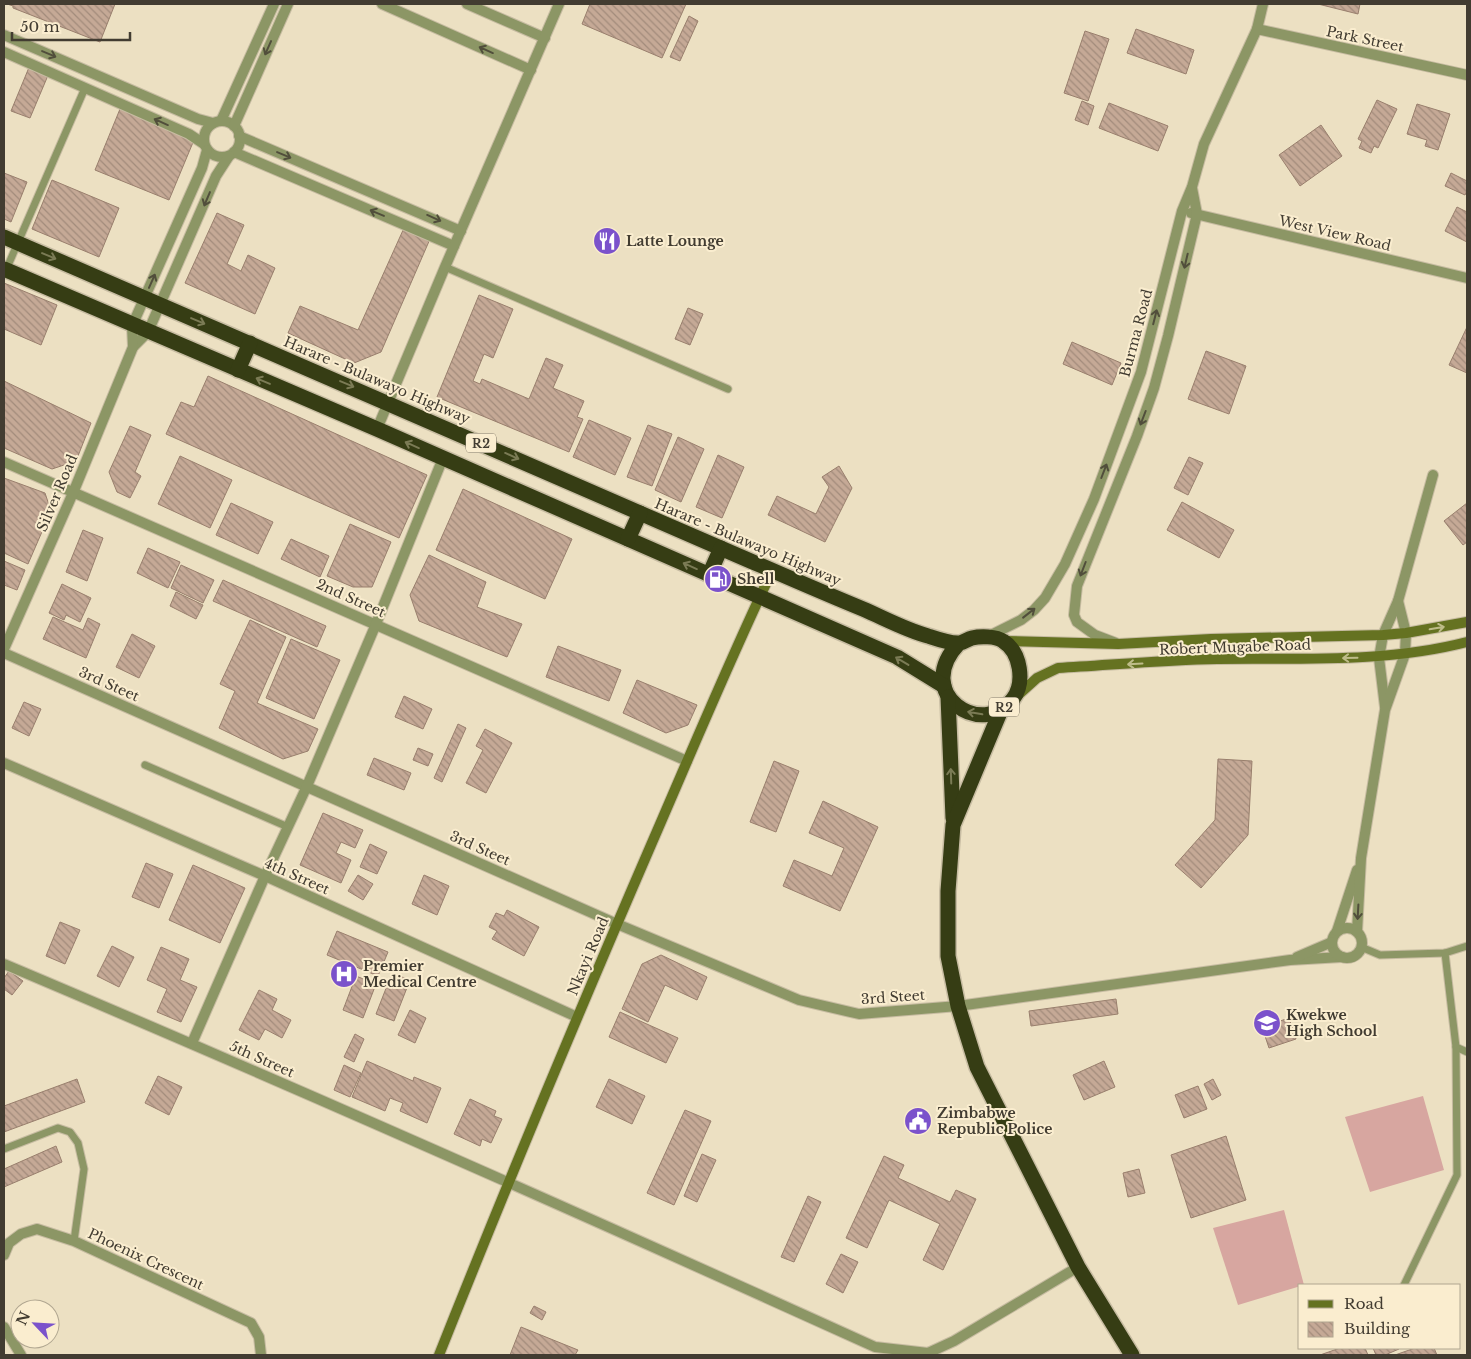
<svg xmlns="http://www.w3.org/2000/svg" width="1471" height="1359" font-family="'Libre Baskerville',serif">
	<defs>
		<pattern id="building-back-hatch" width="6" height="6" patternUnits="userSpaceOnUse" patternTransform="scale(1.25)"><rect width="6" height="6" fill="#c5a996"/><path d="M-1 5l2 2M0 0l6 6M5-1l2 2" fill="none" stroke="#a28b7b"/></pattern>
	</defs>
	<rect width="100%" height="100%" fill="#ece0c2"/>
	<g fill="#d7a6a0">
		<path d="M1423 1096 1444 1170 1370 1192 1345 1117Z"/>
		<path d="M1284 1210 1304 1285 1238 1305 1213 1228Z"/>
	</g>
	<g fill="url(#building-back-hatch)" stroke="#997f6d">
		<path d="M7 4H115L100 42 13 8V6Z"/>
		<path d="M590 4H686L662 58 582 24Z"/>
		<path d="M1318 4H1360L1358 14Z"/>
		<path d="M689 16 698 21 680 61 670 57Z"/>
		<path d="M1136 29 1194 50 1186 74 1127 53Z"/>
		<path d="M1085 31 1109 39 1088 101 1064 93Z"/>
		<path d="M30 65 49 73 30 118 11 111Z"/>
		<path d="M1377 100 1397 109 1378 148 1374 146 1371 153 1359 148 1362 141 1358 139Z"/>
		<path d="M1082 101 1094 106 1088 125 1075 120Z"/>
		<path d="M1109 103 1168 126 1158 151 1099 128Z"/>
		<path d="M1417 104 1450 114 1438 150 1425 146 1427 140 1407 134Z"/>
		<path d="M120 109 194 140 169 200 95 170Z"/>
		<path d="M1321 125 1342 156 1300 186 1279 155Z"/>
		<path d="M4 173 27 182 11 222 4 219Z"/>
		<path d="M1451 173 1467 181V191L1465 195 1445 186Z"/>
		<path d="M52 180 119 208 99 257 32 229Z"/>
		<path d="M1457 207 1467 212V242L1445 231Z"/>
		<path d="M217 213 244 225 227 264 241 271 248 255 275 268 255 314 185 283Z"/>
		<path d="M404 228 430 239 381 352 354 363 288 333 300 306 358 330Z"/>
		<path d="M4 283 57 305 41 345 4 329Z"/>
		<path d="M479 295 513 309 493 358 484 354 473 381 480 384 482 379 529 399 546 358 563 365 553 388 584 401 577 417 583 419 569 452 437 397Z"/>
		<path d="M688 308 703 314 690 345 675 339Z"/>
		<path d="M1467 327V373L1449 365Z"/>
		<path d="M1072 342 1121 363 1112 385 1063 364Z"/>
		<path d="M1206 351 1246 366 1229 414 1188 399Z"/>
		<path d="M208 376 427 475 399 538 166 434 181 402 194 407Z"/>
		<path d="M4 381 91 423 76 461 52 469 4 448Z"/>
		<path d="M589 420 631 438 615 475 573 457Z"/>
		<path d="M648 425 672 434 652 486 627 477Z"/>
		<path d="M130 426 151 435 135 472 141 476 130 498 117 492 109 472Z"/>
		<path d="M678 437 704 449 681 502 655 490Z"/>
		<path d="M718 455 744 467 722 518 696 507Z"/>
		<path d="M180 456 232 480 210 528 158 504Z"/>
		<path d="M1189 457 1203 463 1188 495 1174 488Z"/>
		<path d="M839 466 852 488 825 542 768 515 777 496 816 514 829 487 822 477Z"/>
		<path d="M4 478 45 493 51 511 28 564 4 553Z"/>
		<path d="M463 489 572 539 545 599 436 550Z"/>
		<path d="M1182 502 1234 530 1219 558 1167 530Z"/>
		<path d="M231 503 273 522 258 554 216 535Z"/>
		<path d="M1467 503V542L1463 545 1444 521Z"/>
		<path d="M350 524 391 542 372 587H353L327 576Z"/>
		<path d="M83 530 103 538 87 581 66 572Z"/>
		<path d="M291 539 329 556 320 577 281 559Z"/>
		<path d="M148 548 180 562 168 588 137 573Z"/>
		<path d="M429 555 486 582 477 607 522 624 507 657 419 621 410 595Z"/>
		<path d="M4 561 25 570 17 590 4 585Z"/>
		<path d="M181 565 214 580 203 603 171 588Z"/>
		<path d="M223 580 326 626 317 647 213 601Z"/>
		<path d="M62 584 91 598 80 622 66 615 64 620 49 613Z"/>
		<path d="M176 592 203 605 196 619 170 606Z"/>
		<path d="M53 617 83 630 88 618 100 624 86 658 43 639Z"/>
		<path d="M250 620 286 637 257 703 318 729 308 751 283 759 219 728 235 691 220 684Z"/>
		<path d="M132 634 155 646 139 678 116 667Z"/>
		<path d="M291 639 340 660 314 719 266 698Z"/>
		<path d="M558 646 621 670 609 701 546 677Z"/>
		<path d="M637 680 697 705 688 725 666 733 623 713Z"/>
		<path d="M404 696 432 709 423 729 395 717Z"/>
		<path d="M24 702 41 709 29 736 12 728Z"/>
		<path d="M458 724 466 728 442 782 434 778Z"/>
		<path d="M485 729 512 743 486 793 466 783 483 750 476 746Z"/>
		<path d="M418 748 433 754 428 766 413 760Z"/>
		<path d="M374 758 411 773 404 790 367 775Z"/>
		<path d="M1218 759 1252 761 1248 835 1201 888 1175 865 1215 820Z"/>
		<path d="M774 761 799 771 776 832 750 822Z"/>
		<path d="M823 801 878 827 840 911 783 886 794 860 832 876 844 848 809 833Z"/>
		<path d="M323 813 363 830 355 848 341 842 336 853 351 860 341 883 300 865Z"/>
		<path d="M370 844 387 852 377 874 360 867Z"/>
		<path d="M146 863 173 874 159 908 132 897Z"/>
		<path d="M193 865 245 888 220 943 169 920Z"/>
		<path d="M358 875 373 884 363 900 348 891Z"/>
		<path d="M424 875 449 886 437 915 412 904Z"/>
		<path d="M507 910 539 927 524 956 492 939 497 931 489 927 496 913 504 916Z"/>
		<path d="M60 922 80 930 65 964 46 956Z"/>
		<path d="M337 931 388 952 378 976 327 955Z"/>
		<path d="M112 946 134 957 119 987 97 976Z"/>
		<path d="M161 947 189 959 180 980 197 987 181 1022 157 1012 167 989 147 980Z"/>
		<path d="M661 955 707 977 697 1000 665 985 648 1022 622 1009 642 964Z"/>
		<path d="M9 971 23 981 12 995 4 989V978Z"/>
		<path d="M392 973 410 980 394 1021 376 1014Z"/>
		<path d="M356 976 376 984 363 1018 343 1010Z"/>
		<path d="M259 990 277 999 272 1010 291 1020 282 1038 265 1029 259 1040 239 1030Z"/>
		<path d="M1116 999 1118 1014 1031 1026 1029 1011Z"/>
		<path d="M410 1010 426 1018 415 1043 398 1035Z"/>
		<path d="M620 1012 678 1038 666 1063 609 1037Z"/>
		<path d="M1289 1018 1296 1039 1269 1048 1262 1027Z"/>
		<path d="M355 1034 364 1039 354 1062 344 1057Z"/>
		<path d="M367 1061 413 1081 414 1077 441 1088 427 1123 400 1111 403 1103 390 1098 385 1111 352 1097Z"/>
		<path d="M1104 1061 1115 1087 1084 1100 1073 1075Z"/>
		<path d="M344 1065 361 1073 350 1097 334 1090Z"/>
		<path d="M158 1076 182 1087 169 1115 145 1103Z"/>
		<path d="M77 1079 85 1102 4 1132V1106Z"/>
		<path d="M609 1079 645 1096 632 1124 596 1107Z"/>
		<path d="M1213 1079 1221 1095 1212 1100 1204 1084Z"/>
		<path d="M1198 1086 1207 1109 1184 1118 1175 1095Z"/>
		<path d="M470 1099 496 1111 494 1116 502 1119 491 1143 482 1139 480 1146 454 1134Z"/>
		<path d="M685 1110 711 1121 674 1205 647 1193Z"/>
		<path d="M1226 1136 1246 1200 1191 1218 1171 1155Z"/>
		<path d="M56 1146 62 1162 4 1187V1169Z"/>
		<path d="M702 1154 716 1160 697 1202 684 1196Z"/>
		<path d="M884 1156 904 1165 898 1178 950 1202 956 1190 976 1199 943 1270 923 1260 940 1224 889 1200 867 1248 846 1238Z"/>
		<path d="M1139 1169 1145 1193 1128 1197 1123 1173Z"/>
		<path d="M808 1196 821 1202 794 1262 781 1257Z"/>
		<path d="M841 1254 858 1262 843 1293 826 1284Z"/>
		<path d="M534 1306 546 1312 542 1320 530 1313Z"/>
		<path d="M521 1327 578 1350 575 1355H510Z"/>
		<path d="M1340 1348H1365L1368 1355H1320Z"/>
		<path d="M1373 1348H1399V1349L1385 1355H1376Z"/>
		<path d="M1415 1348H1434L1437 1355H1395Z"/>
	</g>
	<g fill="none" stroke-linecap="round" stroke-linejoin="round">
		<g stroke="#c7bca2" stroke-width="9">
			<g id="lane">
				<path d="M445 267 728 389"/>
				<path d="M6 270 85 88"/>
				<path d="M145 765 288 827"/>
				<path d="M1361 947 1380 955 1445 953 1467 946"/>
				<path d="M1456 1047 1467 1052"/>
				<path d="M4 1149 58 1128 70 1132 78 1143 84 1169 74 1241"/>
				<path d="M1404 1285 1457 1175 1456 1047 1445 953"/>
			</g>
		</g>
		<g stroke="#c7bca2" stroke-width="12">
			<g id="street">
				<path d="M382 4 531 70"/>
				<path d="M467 4 545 38"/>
				<path d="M1257 29 1467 75"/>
				<path d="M4 35 198 119 213 123"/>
				<path d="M4 52 189 134 204 144"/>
				<path d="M221 121 274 4"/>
				<circle cx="222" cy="139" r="18"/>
				<path d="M234 126 288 4"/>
				<path d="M239 136 461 231"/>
				<path d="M234 152 454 246"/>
				<path d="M1191 213 1467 278"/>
				<path d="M133 347 148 332 216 176 229 156"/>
				<path d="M377 429 445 267 559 4"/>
				<path d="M4 462 687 761"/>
				<path d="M987 637 1021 620 1034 610 1045 598 1065 564 1094 499 1141 372 1182 211 1192 187 1204 144 1257 29 1263 4"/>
				<path d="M1116 643 1095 635 1077 622 1074 615 1077 586 1137 436 1154 388 1168 336 1197 214 1192 188"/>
				<path d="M4 649 73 493 133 347 132 326 202 168 207 150"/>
				<path d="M4 653 617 924 799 1000 859 1014 958 1006 1290 960 1342 957"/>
				<path d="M1385 707 1379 658 1383 635 1398 601 1433 475"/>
				<path d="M4 763 265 876 577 1017"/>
				<circle cx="1347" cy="943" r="15"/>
				<path d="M1337 931 1357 870"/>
				<path d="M1357 932 1361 858 1385 710 1405 654 1406 633 1398 601"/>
				<path d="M1297 957 1332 942"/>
				<path d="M4 964C296 1087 586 1216 875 1347L928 1353 954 1341 1078 1267"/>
				<path d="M192 1043 265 876 307 786 376 624 443 458"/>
				<path d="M4 1255 9 1243 21 1234 37 1229 74 1241 251 1323 259 1337 261 1355"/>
				<path d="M4 1327 21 1355"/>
			</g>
		</g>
		<g stroke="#c7bca2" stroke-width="12">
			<g id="secondary">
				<path d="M1004 641 1118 644 1211 639 1383 635 1406 633 1467 622"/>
				<path d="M1017 696 1037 678 1058 668C1111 665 1164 660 1217 659 1301 658 1386 663 1467 642"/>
				<path d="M439 1355C507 1184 578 1014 651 845 691 753 729 661 772 571"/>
			</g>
		</g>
		<g stroke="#c7bca2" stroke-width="18">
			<g id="highway">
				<path d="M4 237C247 342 490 447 732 553 776 572 819 591 863 609 884 618 906 630 928 636 937 639 951 644 960 643 964 642 968 639 972 638 980 636 996 636 1003 641 1021 652 1025 683 1013 699 983 740 911 694 959 643"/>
				<path d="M4 269 377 429 897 657 944 686"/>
				<path d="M238 370 250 343"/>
				<path d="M628 539 640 513"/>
				<path d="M709 575 721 548"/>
				<path d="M948 697 953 818"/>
				<path d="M1001 710 953 825 948 891V956L958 1006 977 1067 1078 1267 1132 1355"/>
			</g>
		</g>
		<use href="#lane" stroke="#8c9665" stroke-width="7"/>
		<use href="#street" stroke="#8c9665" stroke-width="10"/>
		<use href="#secondary" stroke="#657221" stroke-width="10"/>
		<use href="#highway" stroke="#363d14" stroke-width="15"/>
	</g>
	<defs><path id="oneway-shaft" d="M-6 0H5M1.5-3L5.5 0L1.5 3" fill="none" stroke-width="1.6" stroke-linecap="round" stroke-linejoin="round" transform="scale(1.25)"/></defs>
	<g stroke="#514e3b">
		<use href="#oneway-shaft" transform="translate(268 48) rotate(114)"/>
		<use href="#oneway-shaft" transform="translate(486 50) rotate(-156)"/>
		<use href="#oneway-shaft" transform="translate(49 54) rotate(23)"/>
		<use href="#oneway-shaft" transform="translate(161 122) rotate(-156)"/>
		<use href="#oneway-shaft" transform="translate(284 155) rotate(23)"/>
		<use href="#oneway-shaft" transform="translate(207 199) rotate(113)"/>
		<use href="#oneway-shaft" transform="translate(377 213) rotate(-157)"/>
		<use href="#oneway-shaft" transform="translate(434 218) rotate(24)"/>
		<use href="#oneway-shaft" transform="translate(1186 261) rotate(103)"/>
		<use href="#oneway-shaft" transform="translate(152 281) rotate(-66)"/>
		<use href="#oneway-shaft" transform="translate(1155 317) rotate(-76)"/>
		<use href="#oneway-shaft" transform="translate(1143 418) rotate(111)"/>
		<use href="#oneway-shaft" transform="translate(1104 471) rotate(-69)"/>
		<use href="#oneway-shaft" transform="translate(1083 569) rotate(111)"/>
		<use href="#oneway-shaft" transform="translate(1029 613) rotate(-38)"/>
		<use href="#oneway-shaft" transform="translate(1358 912) rotate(93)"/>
	</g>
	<g stroke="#7b7b55">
		<use href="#oneway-shaft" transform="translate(49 256) rotate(23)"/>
		<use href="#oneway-shaft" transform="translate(198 321) rotate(23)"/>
		<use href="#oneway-shaft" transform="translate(263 381) rotate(-157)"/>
		<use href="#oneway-shaft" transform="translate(347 384) rotate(23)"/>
		<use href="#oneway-shaft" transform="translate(412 445) rotate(-156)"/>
		<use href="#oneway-shaft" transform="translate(512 456) rotate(24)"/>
		<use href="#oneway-shaft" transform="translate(690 566) rotate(-156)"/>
		<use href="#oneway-shaft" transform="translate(902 661) rotate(-149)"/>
		<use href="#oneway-shaft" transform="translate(975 713) rotate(-170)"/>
		<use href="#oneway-shaft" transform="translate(951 776) rotate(-92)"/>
	</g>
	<g stroke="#bebc89">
		<use href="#oneway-shaft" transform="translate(1437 628) rotate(-10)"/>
		<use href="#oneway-shaft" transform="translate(1350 658) rotate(179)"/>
		<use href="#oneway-shaft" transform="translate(1135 664) rotate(177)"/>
	</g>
	<defs>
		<g id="restaurant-disc" transform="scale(1.4375)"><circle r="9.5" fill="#7b52cb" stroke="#faedcf"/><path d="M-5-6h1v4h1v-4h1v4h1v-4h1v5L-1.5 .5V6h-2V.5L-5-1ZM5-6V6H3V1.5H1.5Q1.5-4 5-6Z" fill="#fff"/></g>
		<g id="fuel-disc" transform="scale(1.4375)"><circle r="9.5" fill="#7b52cb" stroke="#faedcf"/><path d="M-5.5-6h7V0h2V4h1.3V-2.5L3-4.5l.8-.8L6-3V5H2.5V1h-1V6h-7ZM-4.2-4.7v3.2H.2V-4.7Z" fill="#fff"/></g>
		<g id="hospital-disc" transform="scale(1.4375)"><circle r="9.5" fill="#7b52cb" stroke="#faedcf"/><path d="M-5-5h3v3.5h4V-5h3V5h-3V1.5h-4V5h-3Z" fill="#fff"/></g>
		<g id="school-disc" transform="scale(1.4375)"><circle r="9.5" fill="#7b52cb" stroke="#faedcf"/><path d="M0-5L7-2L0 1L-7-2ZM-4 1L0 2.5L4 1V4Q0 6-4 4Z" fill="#fff"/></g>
		<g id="civic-disc" transform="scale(1.4375)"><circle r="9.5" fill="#7b52cb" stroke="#faedcf"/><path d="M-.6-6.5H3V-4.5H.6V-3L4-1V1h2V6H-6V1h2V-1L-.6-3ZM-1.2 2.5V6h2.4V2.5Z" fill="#fff"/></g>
	</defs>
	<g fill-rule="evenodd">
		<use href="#restaurant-disc" x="607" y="241"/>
		<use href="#fuel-disc" x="718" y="579"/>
		<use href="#hospital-disc" x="344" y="974"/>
		<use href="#school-disc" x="1267" y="1023"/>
		<use href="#civic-disc" x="918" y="1121"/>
	</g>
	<g text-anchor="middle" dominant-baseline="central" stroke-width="4" stroke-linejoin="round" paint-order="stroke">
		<g fill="#faedcf" stroke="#797160" stroke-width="1">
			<rect x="466" y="433.5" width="30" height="19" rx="4"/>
			<rect x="989" y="697.5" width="30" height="19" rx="4"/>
		</g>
		<g font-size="12" font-weight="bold" fill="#423c31">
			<text x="481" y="443">R2</text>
			<text x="1004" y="707">R2</text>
		</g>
		<g font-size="14" fill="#423c31" stroke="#faedcf">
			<text transform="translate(1365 39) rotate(12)">Park Street</text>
			<text transform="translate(1335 233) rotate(13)">West View Road</text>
			<text transform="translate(1136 333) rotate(-75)">Burma Road</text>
			<text transform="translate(377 380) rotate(23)">Harare - Bulawayo Highway</text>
			<text transform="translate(57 493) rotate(-67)">Silver Road</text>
			<text transform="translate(748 542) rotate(23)">Harare - Bulawayo Highway</text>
			<text transform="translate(351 598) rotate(24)">2nd Street</text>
			<text transform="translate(1235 647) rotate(-2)">Robert Mugabe Road</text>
			<text transform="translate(109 684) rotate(24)">3rd Steet</text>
			<text transform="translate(480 848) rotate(24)">3rd Steet</text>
			<text transform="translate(297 876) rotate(24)">4th Street</text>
			<text transform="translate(588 956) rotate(-67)">Nkayi Road</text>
			<text transform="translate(893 997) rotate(-4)">3rd Steet</text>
			<text transform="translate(262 1059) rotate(24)">5th Street</text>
			<text transform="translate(146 1259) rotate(25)">Phoenix Crescent</text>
		</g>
		<g font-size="14" font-weight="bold" fill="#423c31" stroke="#faedcf" text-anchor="start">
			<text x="626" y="241">Latte Lounge</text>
			<text x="737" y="579">Shell</text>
			<text x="363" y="966">Premier<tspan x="363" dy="16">Medical Centre</tspan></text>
			<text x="1286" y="1015">Kwekwe<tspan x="1286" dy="16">High School</tspan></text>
			<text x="937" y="1113">Zimbabwe<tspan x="937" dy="16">Republic Police</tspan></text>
		</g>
	</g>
	<rect width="1471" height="1359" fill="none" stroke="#423c31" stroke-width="10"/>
	<rect x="1298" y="1284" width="162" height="65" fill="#faedcf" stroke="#b0a690"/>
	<rect x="1308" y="1300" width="25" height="8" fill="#657221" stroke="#b0a690"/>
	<text x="1344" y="1309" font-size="15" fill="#423c31">Road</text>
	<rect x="1308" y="1322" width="25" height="15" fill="url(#building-back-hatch)" stroke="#b0a690"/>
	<text x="1344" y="1334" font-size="15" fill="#423c31">Building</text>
	<g transform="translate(35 1324) rotate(295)"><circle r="24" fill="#faedcf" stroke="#b0a690"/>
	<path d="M0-4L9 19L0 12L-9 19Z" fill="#7b52cb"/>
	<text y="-8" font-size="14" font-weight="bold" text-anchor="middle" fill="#423c31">N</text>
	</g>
	<path d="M12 32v8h118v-8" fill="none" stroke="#423c31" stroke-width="2.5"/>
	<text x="20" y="32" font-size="15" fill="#423c31" stroke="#faedcf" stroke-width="4" paint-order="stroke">50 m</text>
</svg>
